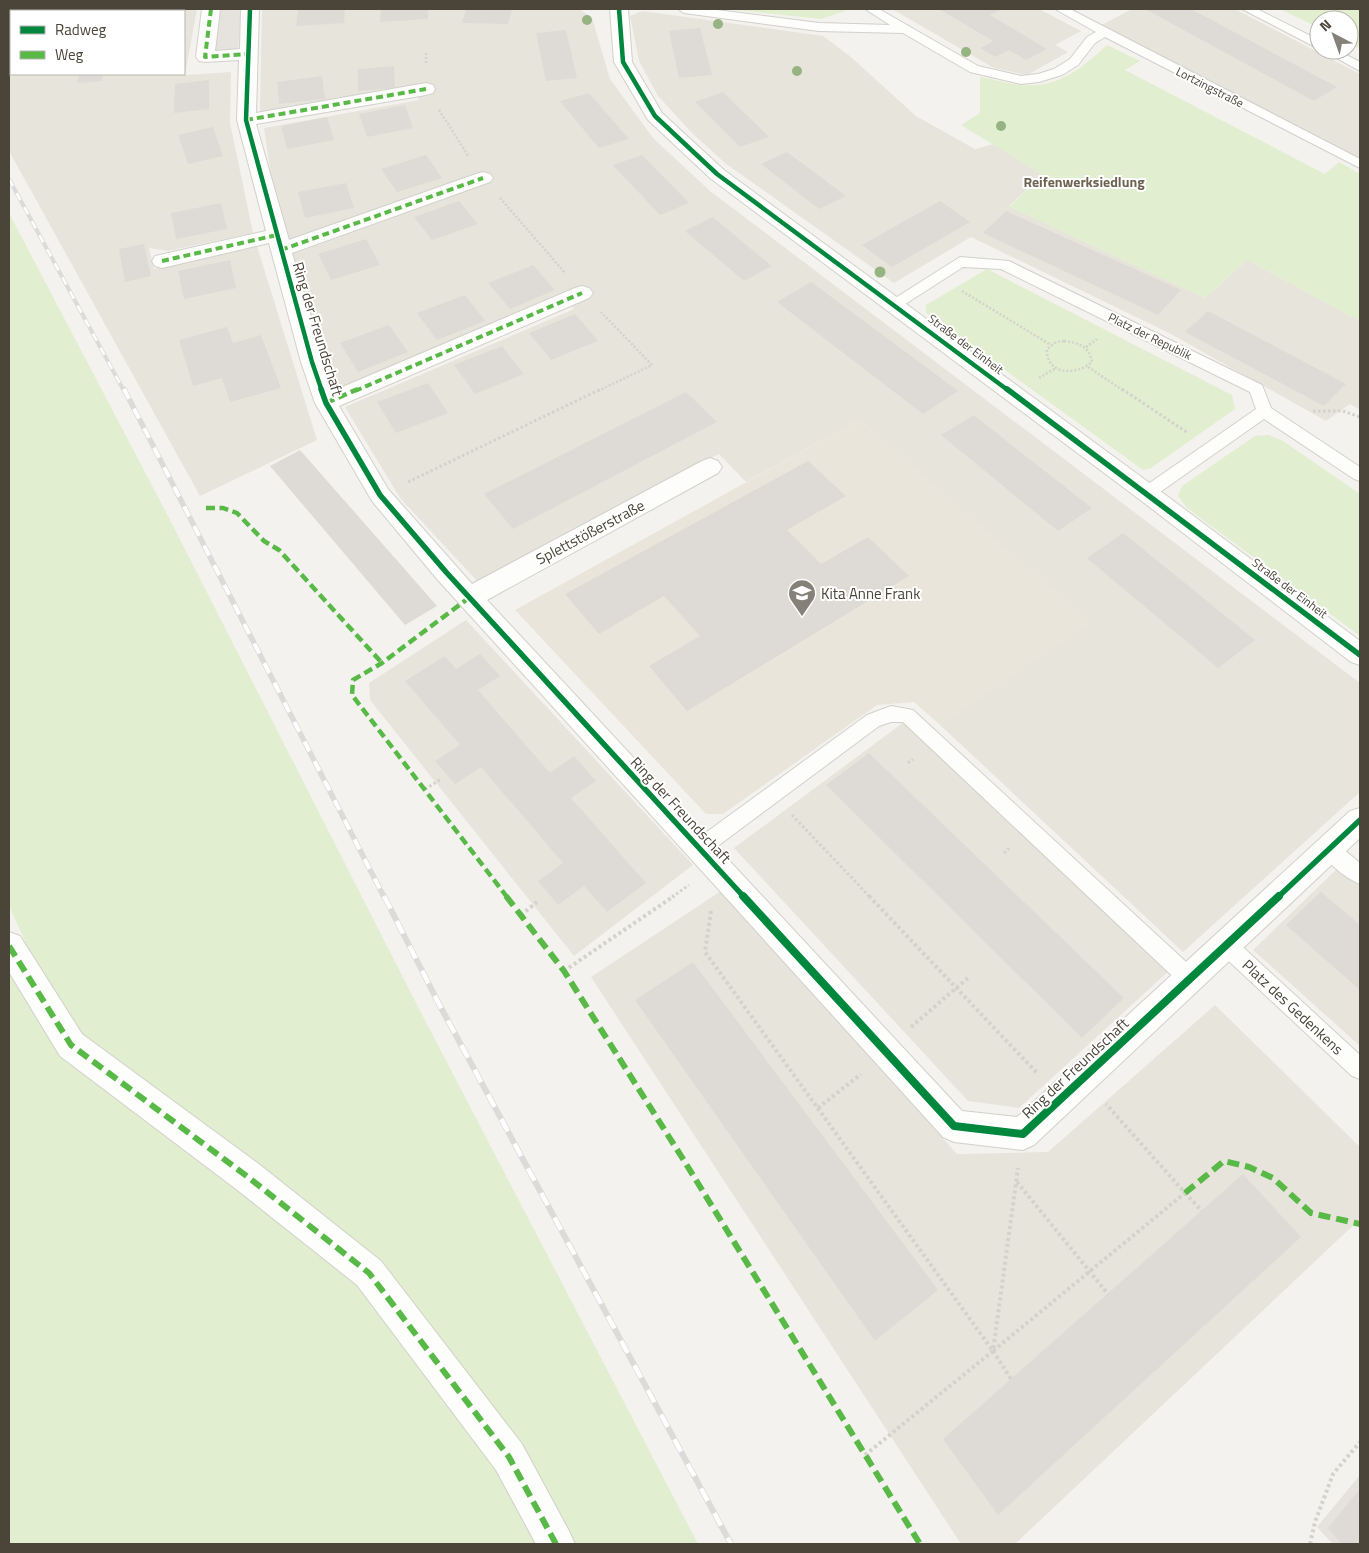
<svg xmlns="http://www.w3.org/2000/svg" width="1369" height="1553" font-family="'Titillium Web',sans-serif">
	<rect width="100%" height="100%" fill="#f4f2ee"/>
	<g fill="#e7e4dc">
		<path d="M90 9H197L185 75 231 72 230 123 253 233 168 251 149 248 154 269 257 246 317 440 200 496 9 151V28L11 27V74H184V11H89Z"/>
		<path d="M262 9H579L592 18 610 79 653 138 710 191 1360 683V792L1183 952 939 724 1090 623 859 420 746 482 719 454 478 582 400 498 345 407 574 309 561 294 336 390 313 322 293 254 473 189 466 180 289 241 272 182 264 128 419 100 415 87 260 112Z"/>
		<path d="M892 9H1039L1081 31 1055 45 1068 52 1027 75 994 68Z"/>
		<path d="M1132 9H1235L1360 74V160L1100 26Z"/>
		<path d="M642 11 823 36 851 57 916 116 975 149 994 144 1043 175 1009 206 1205 298 1247 260 1360 321V410L1350 404 1326 421 1171 334 971 237 894 283 725 163 692 133 658 96 639 61 630 16Z"/>
		<path d="M466 620 693 865 574 956 370 700 369 683Z"/>
		<path d="M904 722 1170 970 1019 1108 968 1101 734 848Z"/>
		<path d="M1340 866 1360 883V1046L1253 950Z"/>
		<path d="M721 891 957 1154 1048 1152 1215 1005 1360 1147V1219L1015 1544H961L591 977Z"/>
	</g>
	<path fill="#e6e2de" d="M1360 1475V1544H1333L1317 1527Z"/>
	<path fill="#eae5da" d="M859 420 1091 623 939 724 914 702 877 705 723 814H706L515 610Z"/>
	<g fill="#e1eecf">
		<path d="M727 9H846L845 11 821 19Z"/>
		<path d="M1280 9H1360V49L1349 43V20H1319V28Z"/>
		<path d="M1107 45 1140 61 1125 70 1325 174 1339 162 1360 174V321L1247 260 1205 298 1009 207 1043 175 961 125 980 113V77C994 79 1008 84 1022 85 1059 88 1082 68 1107 45Z"/>
		<path d="M9 213 168 516 415 1001 698 1544H9V962L25 941 9 906Z"/>
		<path d="M987 269 1232 395 1235 409 1151 468 1143 470 926 313V305Z"/>
		<path d="M1269 435 1283 441 1360 494V636L1187 508 1178 496 1182 486 1255 436Z"/>
	</g>
	<path fill="#e6e3df" d="M219 9H242L238 50 214 51Z"/>
	<g fill="#dedbd6">
		<path d="M298 9H345L344 23 296 26Z"/>
		<path d="M381 9H428V19L380 22Z"/>
		<path d="M466 9H512L508 24 462 23Z"/>
		<path d="M939 9H1003L990 15 1047 49 1026 60 1009 50 995 57 980 48 993 41Z"/>
		<path d="M1145 9H1191L1337 87 1314 101Z"/>
		<path d="M700 28 712 75 679 78 669 31Z"/>
		<path d="M566 30 577 78 546 81 536 33Z"/>
		<path d="M394 66 395 88 358 91V69Z"/>
		<path d="M79 74H103L102 81 77 83Z"/>
		<path d="M322 76 325 99 279 104 277 82Z"/>
		<path d="M209 80V109L174 113 175 84Z"/>
		<path d="M723 92 769 137 740 147 695 102Z"/>
		<path d="M589 93 614 122 629 139 599 148 560 101Z"/>
		<path d="M405 105 413 128 367 137 359 114Z"/>
		<path d="M327 117 334 140 287 149 281 126Z"/>
		<path d="M213 127 223 156 188 164 178 135Z"/>
		<path d="M787 152 846 196 819 209 761 164Z"/>
		<path d="M426 155 442 178 397 192 381 169Z"/>
		<path d="M642 155 649 162 689 203 660 215 613 165Z"/>
		<path d="M346 183 354 208 305 218 298 192Z"/>
		<path d="M459 201 478 224 432 240 414 217Z"/>
		<path d="M940 201 970 222 892 267 862 245Z"/>
		<path d="M221 203 227 229 176 239 171 213Z"/>
		<path d="M1006 211 1181 290 1158 315 983 233Z"/>
		<path d="M713 217 750 248 772 266 744 281 685 231Z"/>
		<path d="M366 239 380 265 331 280 318 254Z"/>
		<path d="M144 244 151 276 125 282 119 249Z"/>
		<path d="M230 260 236 288 184 299 178 271Z"/>
		<path d="M533 265 555 290 510 309 488 283Z"/>
		<path d="M811 282 930 370 958 391 923 414 777 302Z"/>
		<path d="M465 295 485 321 437 340 417 313Z"/>
		<path d="M1208 311 1346 384 1324 406 1185 332Z"/>
		<path d="M575 314 598 341 551 360 529 333Z"/>
		<path d="M389 325 408 352 358 372 340 343Z"/>
		<path d="M227 327 233 343 261 335 281 388 230 402 222 378 193 386 179 340Z"/>
		<path d="M502 346 524 374 475 394 454 365Z"/>
		<path d="M428 383 448 413 396 433 377 402Z"/>
		<path d="M686 392 717 422 513 529 484 494Z"/>
		<path d="M974 415 1004 439 1092 508 1058 531 941 435Z"/>
		<path d="M300 450 437 606 405 625 270 466Z"/>
		<path d="M808 461 846 496 787 530 821 564 868 537 909 576 687 711 649 666 700 636 664 596 599 634 565 594Z"/>
		<path d="M1123 533 1255 640 1218 668 1087 558Z"/>
		<path d="M480 654 500 676 478 690 550 773 574 756 596 781 571 798 646 883 607 912 584 886 558 905 538 881 563 863 481 767 455 784 435 761 460 745 405 681 445 656 456 669Z"/>
		<path d="M869 753 1124 998 1082 1038 826 785Z"/>
		<path d="M1321 892 1360 925V990L1286 925Z"/>
		<path d="M693 962 938 1290 875 1341 635 1000Z"/>
		<path d="M1243 1174 1301 1237 998 1515 943 1439Z"/>
		<path d="M1360 1489V1544H1342L1328 1528Z"/>
	</g>
	<g fill="none" stroke-linecap="round" stroke-linejoin="round">
		<g stroke="#d2d0cb" stroke-width="2">
			<g id="service">
				<path d="M678 9H709L819 23 890 25 865 9H879L978 66 1021 76 1038 74 1054 69 1070 59 1087 37 1096 32 1055 9H1070L1360 159V168L1105 37 1095 43 1078 65 1062 75 1039 82 1021 84 970 72 903 33 819 31 684 13Z"/>
				<path d="M1242 9H1257L1319 40V49Z"/>
				<path d="M1322 50H1337L1360 62V71Z"/>
				<path d="M960 257 1009 261 1262 385 1271 408 1360 467V481L1354 479 1264 419 1153 497 1147 499 1141 497 1139 493 1141 489 1256 409 1250 392 1001 269 963 267 899 308H889L887 305 889 302Z"/>
				<path d="M891 706 913 710 1197 972 1200 979 1197 986 1190 989 1183 986 903 722H891L879 726 707 854 700 857 693 854 690 848 693 842 867 715Z"/>
				<path d="M1329 840 1336 843 1360 863V884C1347 879 1325 862 1319 849L1322 843Z"/>
				<path d="M1226 936 1233 938 1360 1055V1079L1352 1076 1219 952 1216 945 1219 938Z"/>
			</g>
		</g>
		<g stroke="#d2d0cb" stroke-width="2">
			<path id="pedestrian" d="M9 932 20 936 82 1034 260 1165 381 1261 522 1444 569 1531 575 1544H536L496 1470 357 1285 236 1189 60 1056 9 972Z"/>
		</g>
		<g stroke="#d2d0cb" stroke-width="2">
			<g id="minor">
				<path d="M202 9H220L215 51 240 49 241 9H259L256 113 426 83 433 85 435 89 433 93 426 95 256 124 289 240 476 174 483 172 490 174 493 178 490 182 292 253 333 391 575 288 582 286 589 288 593 293 589 298 339 406 388 489 472 584 702 461 710 458 718 461 722 467 718 473 487 600 962 1111 1017 1117 1350 811 1360 808V838L1034 1145 1023 1150 954 1142 943 1137 437 579 372 501 315 403 301 362 269 243 162 268 155 266 152 261 155 256 266 231 237 120 239 60 205 62 199 61 196 57Z"/>
				<path d="M610 9H628L632 62 655 101 662 113 724 170 1155 487 1360 641V665L1351 662 1139 499 710 178 648 120 637 101 614 62Z"/>
			</g>
		</g>
		<g stroke="#d3d2cc" stroke-width="2.5" stroke-dasharray="2 2" stroke-linecap="butt">
			<path d="M426 53V65"/>
			<path d="M439 110 469 157"/>
			<path d="M500 198 565 273"/>
			<path d="M962 291 1051 345"/>
			<path d="M1064 341C1079 343 1089 346 1092 362 1076 376 1046 375 1047 349L1056 342Z"/>
			<path d="M1086 347 1097 339"/>
			<path d="M1088 367 1124 391"/>
			<path d="M1039 378 1056 368"/>
			<path d="M598 391 652 365 601 312"/>
		</g>
		<g stroke="#d3d2cc" stroke-width="3" stroke-dasharray="2.5 2.5" stroke-linecap="butt">
			<path d="M1122 389 1188 433"/>
			<path d="M1313 411H1343L1360 417"/>
			<path d="M408 482 601 389"/>
			<path d="M908 763 913 759"/>
			<path d="M425 789 440 780"/>
			<path d="M792 815 870 897"/>
			<path d="M1004 853 1009 848"/>
			<path d="M672 897 689 885"/>
		</g>
		<g stroke="#d3d2cc" stroke-width="4" stroke-dasharray="3 3" stroke-linecap="butt">
			<path d="M869 896 1037 1073"/>
			<path d="M711 911 705 952 993 1351 1185 1193 1106 1104"/>
			<path d="M521 915 537 902"/>
			<path d="M564 971 674 896"/>
			<path d="M911 1027 969 977"/>
			<path d="M818 1108 861 1074"/>
			<path d="M1017 1182 1108 1294"/>
			<path d="M1185 1193 1202 1211"/>
			<path d="M993 1351 1011 1379"/>
			<path d="M865 1455 993 1351 1018 1168"/>
			<path d="M1310 1544 1315 1522 1333 1474 1360 1442"/>
		</g>
		<use href="#service" fill="#fdfdfc" fill-rule="evenodd"/>
		<use href="#pedestrian" fill="#fdfdfc" fill-rule="evenodd"/>
		<use href="#minor" fill="#fdfdfc" fill-rule="evenodd"/>
		<g stroke="#dbdbda" stroke-width="4">
			<path id="rail-far2" d="M9 179 124 391"/>
		</g>
		<g stroke="#dbdbda" stroke-width="5.5">
			<path id="rail-far1" d="M124 389 384 897"/>
		</g>
		<g stroke="#dbdbda" stroke-width="6">
			<path id="rail" d="M384 896 439 1004 731 1544"/>
		</g>
		<use href="#rail-far2" stroke="#fff" stroke-width="2.5" stroke-dasharray="8" stroke-linecap="butt"/>
		<use href="#rail-far1" stroke="#fff" stroke-width="4" stroke-dasharray="11" stroke-linecap="butt"/>
		<use href="#rail" stroke="#fff" stroke-width="4.5" stroke-dasharray="14" stroke-linecap="butt"/>
		<g stroke="#58b947" stroke-width="4" stroke-dasharray="7 4" stroke-linecap="butt">
			<path d="M211 9 205 57 248 54"/>
			<path d="M246 120 426 89"/>
			<path d="M281 250 483 178"/>
			<path d="M162 261 277 235"/>
			<path d="M355 391 582 293"/>
		</g>
		<g stroke="#58b947" stroke-width="4.5" stroke-dasharray="9 4.5" stroke-linecap="butt">
			<path d="M326 403 358 389"/>
			<path d="M206 508H223L237 513 264 541 279 550 382 663"/>
			<path d="M470 597 382 663 353 680 352 695 507 897"/>
		</g>
		<g stroke="#58b947" stroke-width="6" stroke-dasharray="12 6" stroke-linecap="butt">
			<path d="M506 896 564 971 683 1159 920 1544"/>
			<path d="M9 946 71 1045 248 1177 369 1273 509 1457 556 1544"/>
			<path d="M1185 1193 1224 1161 1249 1167 1273 1178 1311 1213 1360 1224"/>
		</g>
		<g stroke="#fff" stroke-width="7">
			<g id="cycleway-far2">
				<path d="M250 9 246 120 312 362 322 391"/>
				<path d="M619 9 623 62 655 116 717 174 1009 391"/>
			</g>
		</g>
		<g stroke="#fff" stroke-width="9">
			<g id="cycleway-far1">
				<path d="M321 389 326 403 380 495 446 572 744 897"/>
				<path d="M1007 389 1360 655"/>
				<path d="M1278 897 1360 820"/>
			</g>
		</g>
		<g stroke="#fff" stroke-width="11">
			<path id="cycleway" d="M743 896 954 1126 1023 1134 1279 896"/>
		</g>
		<use href="#cycleway-far2" stroke="#00873e" stroke-width="4.5"/>
		<use href="#cycleway-far1" stroke="#00873e" stroke-width="5.5"/>
		<use href="#cycleway" stroke="#00873e" stroke-width="8"/>
	</g>
	<g fill="#96b382">
		<circle cx="587" cy="20" r="5"/>
		<circle cx="718" cy="24" r="5"/>
		<circle cx="966" cy="52" r="5"/>
		<circle cx="797" cy="71" r="5"/>
		<circle cx="1001" cy="126" r="5"/>
		<circle cx="880" cy="272" r="5.5"/>
	</g>
	<defs>
		<g id="school-pin" transform="scale(1.4375)"><path d="M0 17L-7.5 6A9.5 9.5 0 1 1 7.5 6Z" fill="#868178" stroke="#fff"/><path d="M0-5L7-2L0 1L-7-2ZM-4 1L0 2.5L4 1V4Q0 6-4 4Z" fill="#fff"/></g>
	</defs>
	<g fill-rule="evenodd">
		<use href="#school-pin" x="802" y="593"/>
	</g>
	<g text-anchor="middle" dominant-baseline="central" stroke-width="4" stroke-linejoin="round" paint-order="stroke">
		<g font-size="12" fill="#4b4439" stroke="#fff">
			<text transform="translate(1210 87) rotate(27)">Lortzingstraße</text>
			<text transform="translate(1150 336) rotate(26)">Platz der Republik</text>
			<text transform="translate(966 344) rotate(37)">Straße der Einheit</text>
			<text transform="translate(1290 588) rotate(37)">Straße der Einheit</text>
		</g>
		<g font-size="14" font-weight="bold" fill="#6e6250" stroke="#fff">
			<text x="1084" y="181">Reifenwerksiedlung</text>
		</g>
		<g font-size="15" fill="#4b4439" stroke="#fff">
			<text transform="translate(318 329) rotate(73)">Ring der Freundschaft</text>
			<text transform="translate(590 532) rotate(-28)">Splettstößerstraße</text>
			<text transform="translate(681 810) rotate(47)">Ring der Freundschaft</text>
			<text transform="translate(1293 1007) rotate(43)">Platz des Gedenkens</text>
			<text transform="translate(1075 1068) rotate(-43)">Ring der Freundschaft</text>
		</g>
		<g font-size="15" fill="#4b4439" stroke="#fff" text-anchor="start">
			<text x="821" y="593">Kita Anne Frank</text>
		</g>
	</g>
	<rect width="1369" height="1553" fill="none" stroke="#4b4439" stroke-width="20"/>
	<rect x="10" y="10" width="175" height="65" fill="#ffffff" stroke="#b7b4b0"/>
	<rect x="20" y="26" width="25" height="8" fill="#00873e" stroke="#b7b4b0"/>
	<text x="55" y="35" font-size="15" fill="#4b4439">Radweg</text>
	<rect x="20" y="51" width="25" height="8" fill="#58b947" stroke="#b7b4b0"/>
	<text x="55" y="60" font-size="15" fill="#4b4439">Weg</text>
	<g transform="translate(1334 35) rotate(319)"><circle r="24" fill="#ffffff" stroke="#b7b4b0"/>
	<path d="M0-4L9 19L0 12L-9 19Z" fill="#868178"/>
	<text y="-8" font-size="14" font-weight="bold" text-anchor="middle" fill="#4b4439">N</text>
	</g>
</svg>
